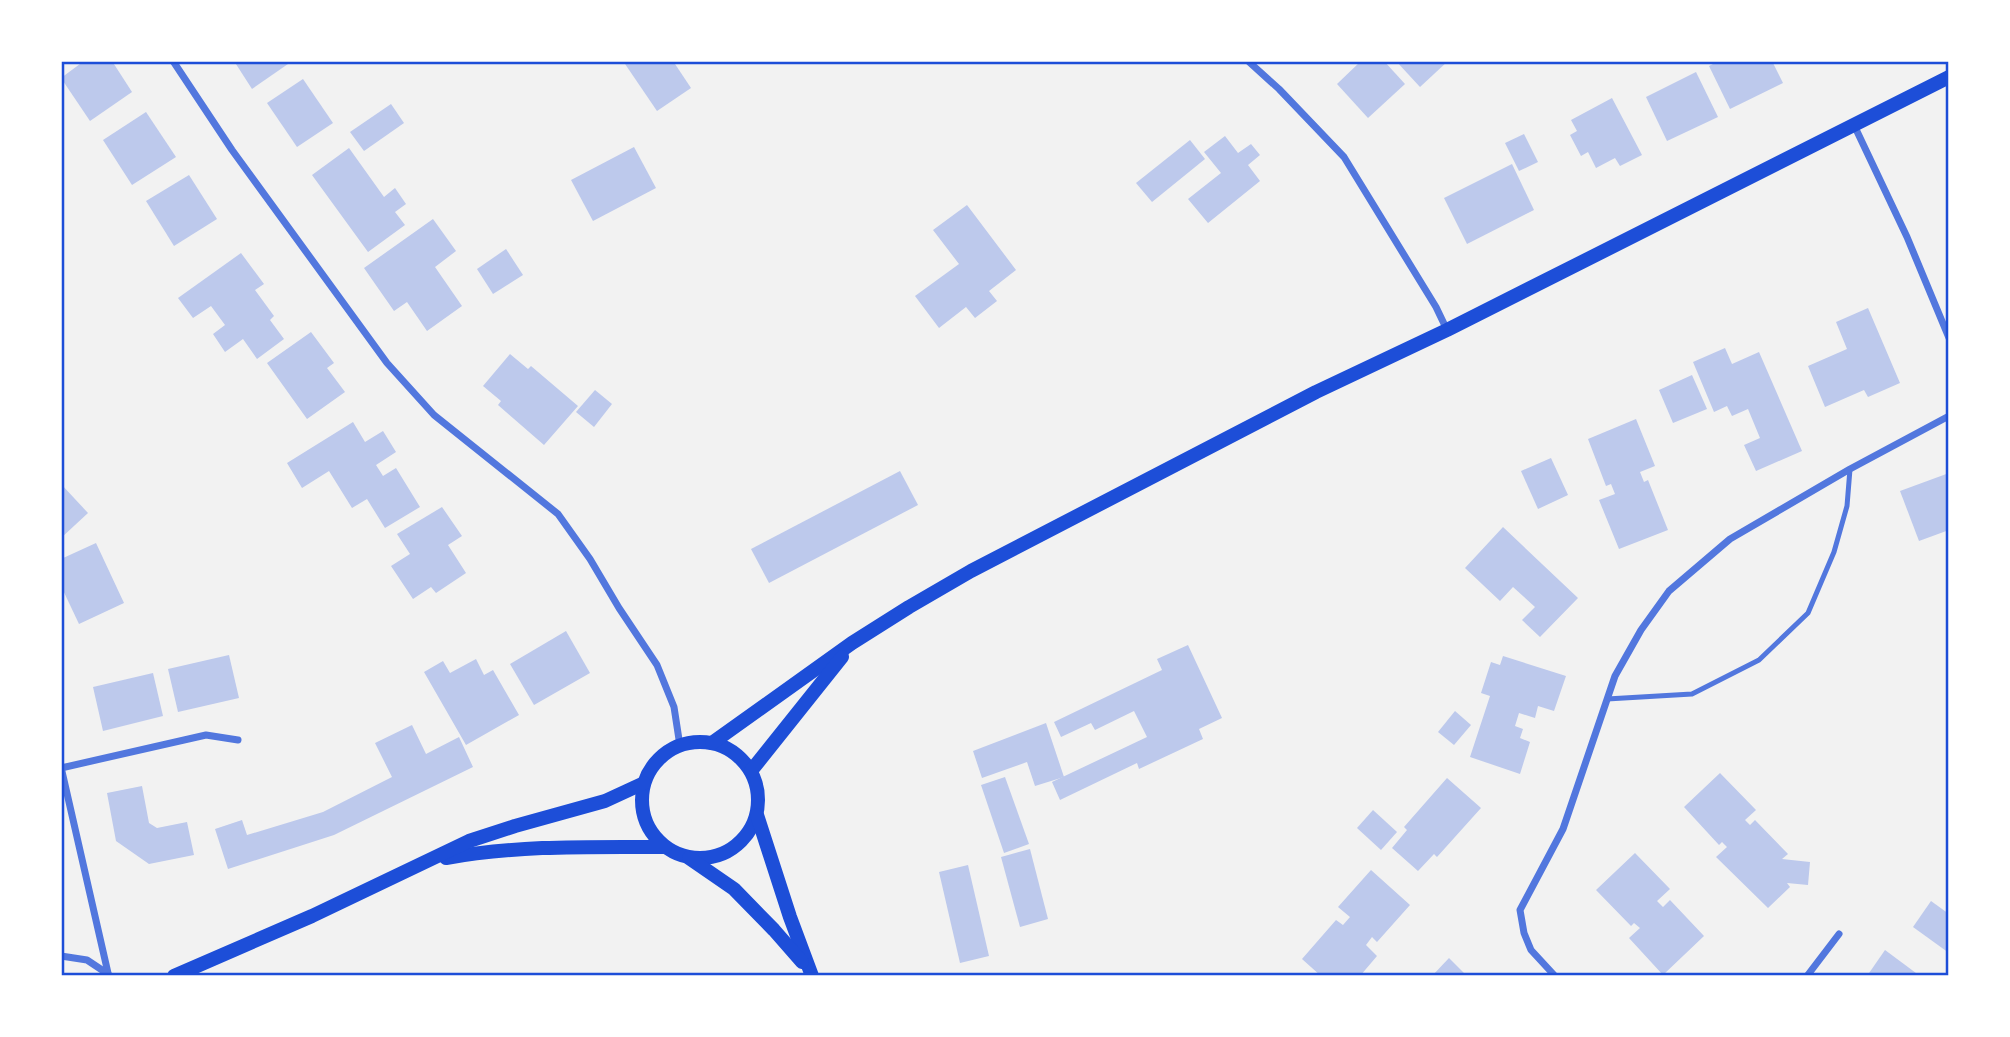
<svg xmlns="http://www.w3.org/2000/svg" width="2010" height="1037" font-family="Barlow,sans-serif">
	<rect width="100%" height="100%" fill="#f2f2f2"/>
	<g fill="#bdc9ec">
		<path d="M84 61H112L132 92 90 121 61 78Z"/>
		<path d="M234 61H286L288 64 252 89Z"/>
		<path d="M623 61H673L691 88 657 111Z"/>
		<path d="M1361 61H1384L1405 84 1368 118 1337 84Z"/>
		<path d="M1396 61H1448L1420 87Z"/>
		<path d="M1719 61H1772L1783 83 1730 109 1709 66Z"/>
		<path d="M1696 72 1718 117 1667 141 1646 97Z"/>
		<path d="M303 79 333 123 297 147 267 103Z"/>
		<path d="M1612 98 1642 155 1620 166 1615 158 1596 168 1588 152 1581 156 1570 135 1577 131 1571 120Z"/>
		<path d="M391 104 404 123 364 151 350 132Z"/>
		<path d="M146 112 176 157 132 185 103 140Z"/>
		<path d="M1524 134 1538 162 1519 171 1505 143Z"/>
		<path d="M1225 136 1238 153 1251 144 1260 155 1248 165 1260 181 1208 223 1188 199 1221 173 1204 152Z"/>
		<path d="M1190 140 1205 159 1152 202 1136 183Z"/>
		<path d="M634 147 656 188 593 221 571 180Z"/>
		<path d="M349 148 384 197 395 188 406 204 395 212 405 225 368 252 312 175Z"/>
		<path d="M1512 164 1534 210 1467 244 1444 198Z"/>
		<path d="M189 175 217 219 174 246 146 201Z"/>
		<path d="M967 205 1016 270 989 291 997 301 975 318 966 307 939 328 915 296 959 264 933 230Z"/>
		<path d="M433 219 456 251 435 267 462 306 427 331 407 302 394 311 364 268Z"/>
		<path d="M506 249 523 275 493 294 477 269Z"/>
		<path d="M241 253 264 284 255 290 274 316 270 320 284 339 257 359 243 339 225 352 213 334 225 325 211 306 193 318 178 298Z"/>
		<path d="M1868 308 1900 383 1868 397 1864 390 1825 407 1808 366 1847 349 1836 322Z"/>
		<path d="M311 332 334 363 327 368 345 392 307 419 267 363Z"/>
		<path d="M1725 348 1732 364 1759 352 1802 451 1756 471 1744 445 1760 438 1748 409 1732 416 1727 406 1714 412 1693 362Z"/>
		<path d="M510 354 528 369 531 366 578 406 544 445 498 405 501 401 483 386Z"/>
		<path d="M1692 375 1707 409 1673 423 1659 390Z"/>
		<path d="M595 390 612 404 594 427 576 412Z"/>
		<path d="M1636 419 1655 466 1640 472 1644 482 1648 480 1668 530 1619 549 1599 500 1615 494 1611 484 1606 486 1588 439Z"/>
		<path d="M353 422 365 442 383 431 396 452 376 465 383 476 396 468 420 507 385 528 367 499 352 508 329 471 302 488 287 463Z"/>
		<path d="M1551 458 1568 495 1538 509 1521 471Z"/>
		<path d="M900 471 918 505 769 583 751 549Z"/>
		<path d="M1949 473V530L1919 541 1900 491Z"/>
		<path d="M61 484 88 513 61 538Z"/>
		<path d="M442 507 462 536 448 545 466 573 436 593 431 587 413 599 391 566 410 554 397 534Z"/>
		<path d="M1503 527 1578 598 1540 637 1522 620 1535 607 1513 587 1500 601 1465 568Z"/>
		<path d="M96 543 124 603 79 624 61 586V559Z"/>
		<path d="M566 631 590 673 534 705 510 664Z"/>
		<path d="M1188 645 1222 718 1199 729 1203 739 1139 769 1137 763 1060 800 1052 782 1147 737 1134 711 1095 730 1091 723 1061 737 1054 722 1162 670 1157 659Z"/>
		<path d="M229 655 239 698 178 712 168 669Z"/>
		<path d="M1503 656 1566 676 1554 711 1538 706 1535 718 1519 713 1515 726 1523 729 1520 738 1530 742 1520 774 1470 757 1490 696 1481 693 1491 662 1500 665Z"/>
		<path d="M476 659 484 675 493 670 519 715 466 745 424 672 443 661 450 673Z"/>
		<path d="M153 673 163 716 103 731 93 687Z"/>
		<path d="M1455 711 1471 725 1454 745 1438 732Z"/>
		<path d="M1046 723 1064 777 1035 786 1027 762 982 778 973 751Z"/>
		<path d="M412 725 426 754 459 737 473 767 334 835 228 869 215 829 242 820 247 835 323 812 392 777 375 743Z"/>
		<path d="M1720 773 1756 810 1745 820 1750 825 1755 820 1788 854 1782 859 1810 862 1808 885 1787 883 1790 887 1768 908 1716 857 1727 847 1722 842 1719 845 1684 807Z"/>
		<path d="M1005 777 1029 844 1004 853 981 785Z"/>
		<path d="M1447 778 1481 808 1437 857 1434 854 1418 871 1392 848 1407 830 1404 827Z"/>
		<path d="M142 786 149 823 157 828 187 822 194 855 149 864 116 841 107 793Z"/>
		<path d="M1373 810 1397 832 1381 850 1357 828Z"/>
		<path d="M1030 849 1048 919 1020 927 1001 857Z"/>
		<path d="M1635 853 1670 889 1657 901 1663 907 1670 900 1704 936 1663 975 1629 938 1640 928 1634 923 1631 926 1596 890Z"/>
		<path d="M968 865 989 956 960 963 939 872Z"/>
		<path d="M1371 870 1410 905 1377 942 1372 937 1366 945 1377 956 1360 976H1321L1302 959 1336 920 1343 925 1350 917 1338 907Z"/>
		<path d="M1931 901 1949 914V953L1913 927Z"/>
		<path d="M1885 950 1920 976H1867Z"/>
		<path d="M1449 958 1467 976H1432Z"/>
	</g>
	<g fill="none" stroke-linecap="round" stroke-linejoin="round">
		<path stroke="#5277de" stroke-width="5" d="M1607 699 1692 694 1759 660 1808 613 1834 552 1847 506 1850 469"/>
		<g stroke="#5277de" stroke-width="7">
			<path d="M173 61 232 150 387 363 434 415 558 514 590 559 619 608 657 665 674 707 680 746"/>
			<path d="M1248 61 1279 89 1344 157 1436 307 1447 330"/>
			<path d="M1854 125 1907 237 1949 338"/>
			<path d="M61 767 108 973"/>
			<path d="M61 768 206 735 238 740"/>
			<path d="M61 956 87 960 108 974"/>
			<path d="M1555 976 1531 950 1524 933 1520 910 1563 829 1615 676 1641 630 1669 591 1730 539 1850 469 1949 416"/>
			<path d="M1807 976 1839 934"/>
		</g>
		<g stroke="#1d4ed8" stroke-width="14">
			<circle cx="700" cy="800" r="58"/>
			<path d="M712 743 852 643 909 607 971 571 1316 392 1447 330 1949 77"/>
			<path d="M751 771 842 657"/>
			<path d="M757 815 790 917 812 976"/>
			<path d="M446 858C518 845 592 847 665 847"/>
			<path d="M689 858 734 889 774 930 802 962"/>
			<path d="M174 976 312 916 469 841 515 826 605 801 644 783"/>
		</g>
	</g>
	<rect width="2010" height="1037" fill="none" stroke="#ffffff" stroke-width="126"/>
	<rect x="63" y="63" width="1884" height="911" fill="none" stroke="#1d4ed8" stroke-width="2.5"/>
</svg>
